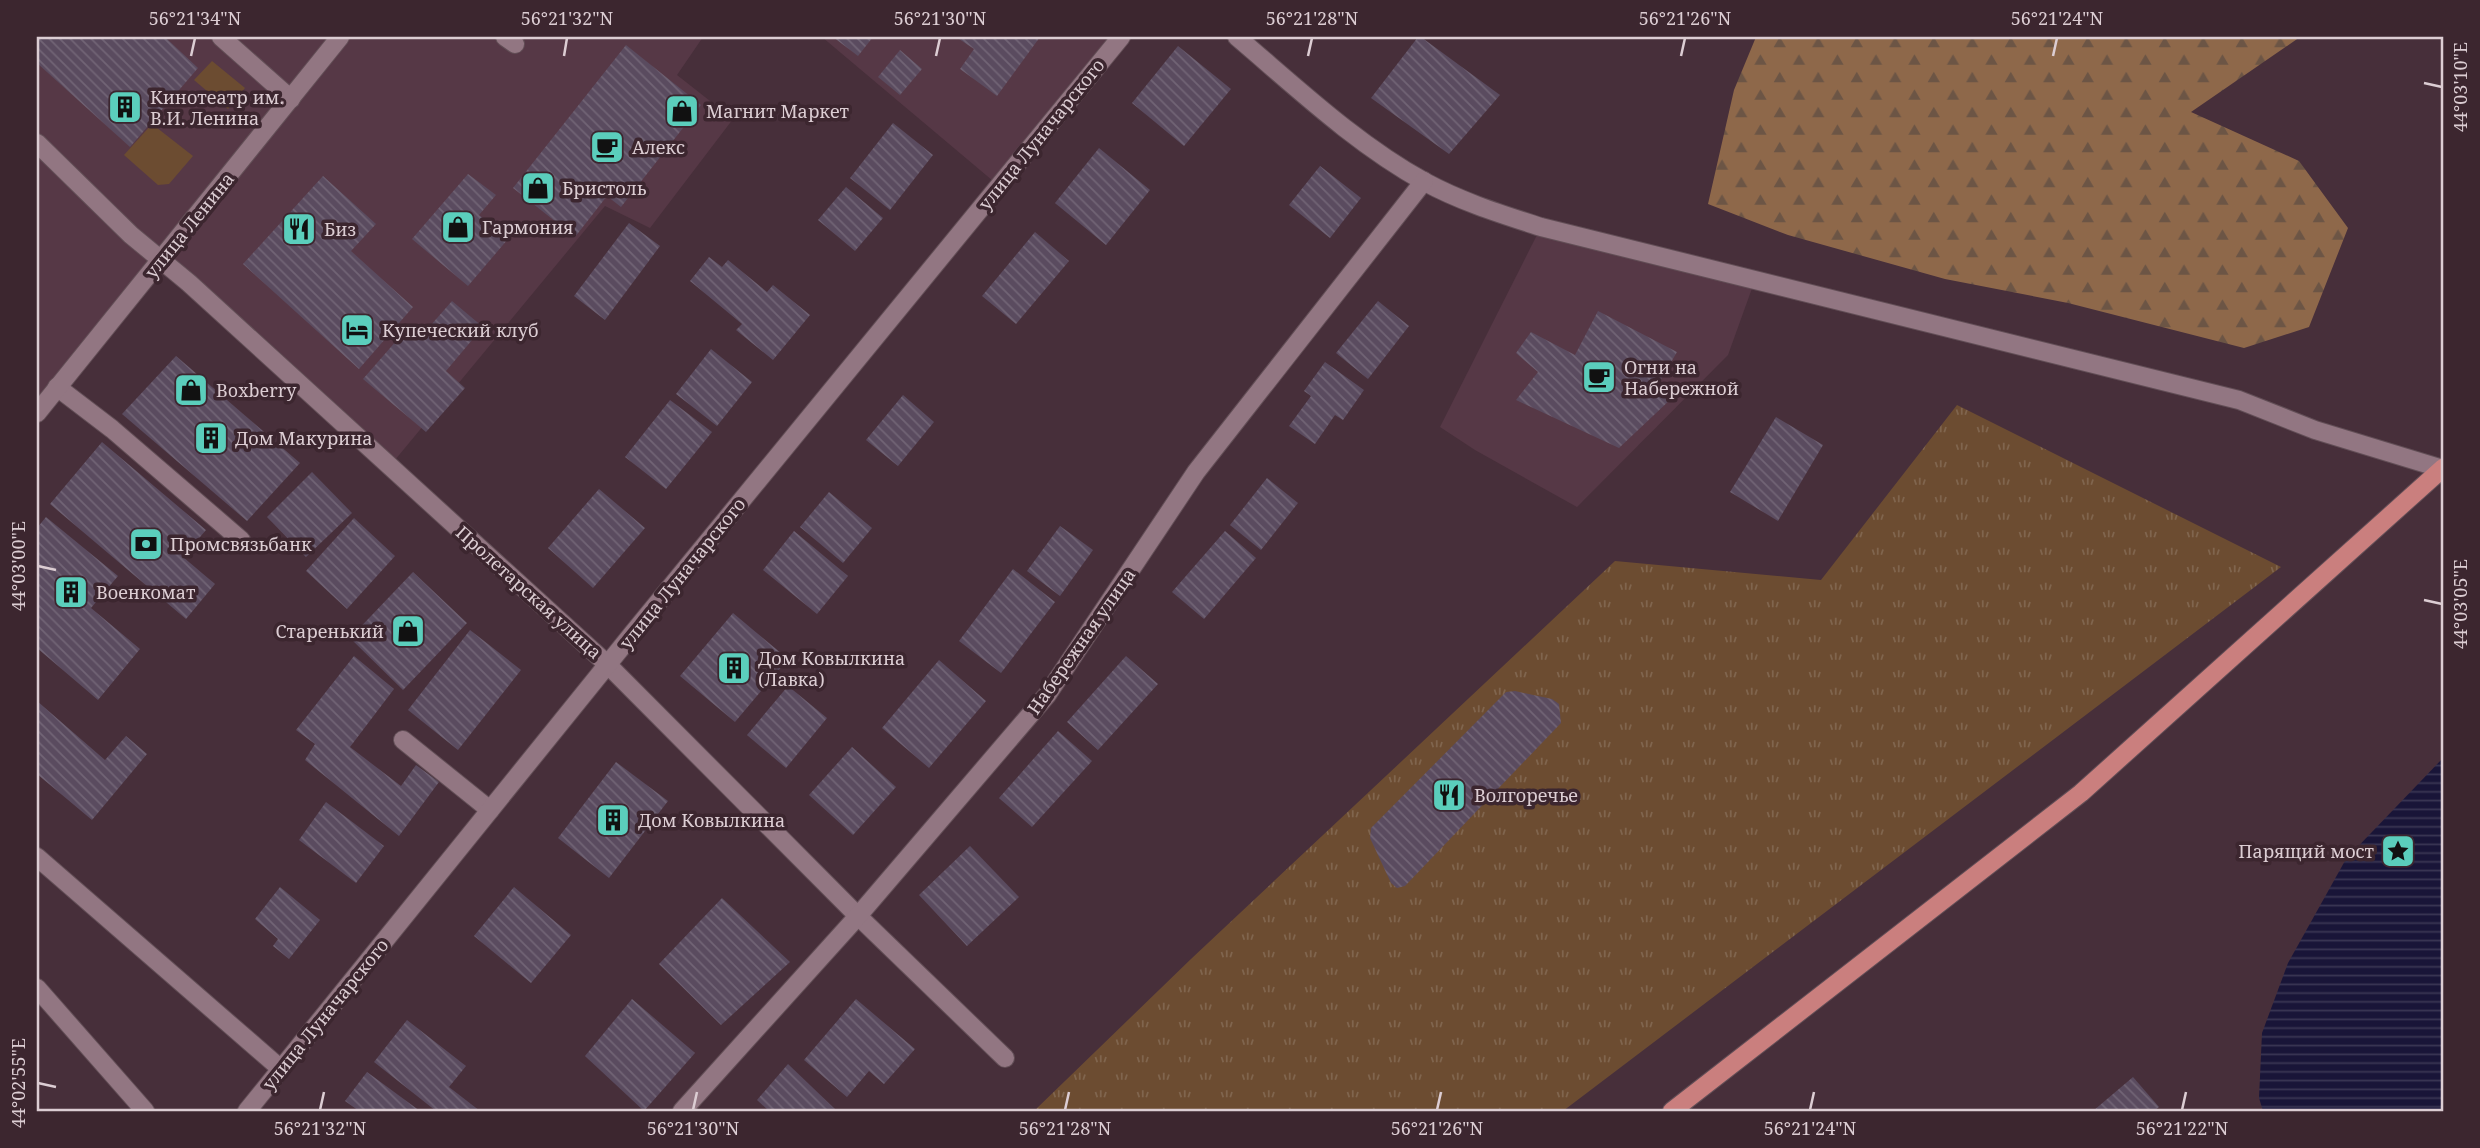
<svg xmlns="http://www.w3.org/2000/svg" width="2480" height="1148" font-family="'Noto Serif',serif">
	<defs>
		<pattern id="forest-firs" width="22" height="20" patternUnits="userSpaceOnUse" patternTransform="scale(1.75)"><rect width="22" height="20" fill="#8e684a"/><path d="M5 1l3.5 6h-7zM16 11l3.5 6h-7z" fill="#6c5545"/></pattern>
		<pattern id="park-tufts" width="24" height="20" patternUnits="userSpaceOnUse" patternTransform="scale(1.75)"><rect width="24" height="20" fill="#6c4c31"/><path d="M3 7l-1-3M5 7V3M7 7l1-3M15 17l-1-3M17 17v-4M19 17l1-3" fill="none" stroke="#80654e"/></pattern>
		<pattern id="water-rules" width="6" height="5" patternUnits="userSpaceOnUse" patternTransform="scale(1.75)"><rect width="6" height="5" fill="#191538"/><path d="M0 2.5h6" fill="none" stroke="#3a3654"/></pattern>
		<pattern id="building-back-hatch" width="6" height="6" patternUnits="userSpaceOnUse" patternTransform="scale(1.75)"><rect width="6" height="6" fill="#5a4b5f"/><path d="M-1 5l2 2M0 0l6 6M5-1l2 2" fill="none" stroke="#716475"/></pattern>
	</defs>
	<rect width="100%" height="100%" fill="#472f3a"/>
	<g fill="#563846">
		<path d="M37 37H703L677 75 733 119 650 228 605 206 390 466 161 260 37 413Z"/>
		<path d="M822 37H1121L999 186Z"/>
		<path d="M1541 227 1755 280 1728 355 1577 507 1475 450 1440 427Z"/>
	</g>
	<g fill="#6c4c31">
		<path d="M212 61 245 88 228 109 194 80Z"/>
		<path d="M152 124 193 156 169 184 158 185 124 155Z"/>
	</g>
	<path fill="url(#forest-firs)" d="M1756 37H2300L2191 112 2299 161 2348 228 2309 327 2244 348 2068 303 1945 279 1788 235 1708 204 1734 90Z"/>
	<path fill="url(#park-tufts)" d="M1957 405 2281 567 1563 1111H1034L1191 959 1615 561 1821 580Z"/>
	<path fill="url(#water-rules)" d="M2443 758V1111H2263L2259 1098 2262 1033 2288 963 2346 859Z"/>
	<g fill="url(#building-back-hatch)">
		<path d="M37 37H165L198 68 130 147 37 63Z"/>
		<path d="M833 37H873L858 56Z"/>
		<path d="M956 37H1040L997 96 960 69 974 49Z"/>
		<path d="M1418 37H1421L1500 95 1449 154 1371 98Z"/>
		<path d="M626 45 701 105 621 207 607 196 575 237 513 188Z"/>
		<path d="M1178 46 1231 89 1184 146 1132 103Z"/>
		<path d="M900 50 922 69 900 95 878 77Z"/>
		<path d="M893 123 933 155 890 210 850 178Z"/>
		<path d="M1099 148 1150 190 1106 245 1055 203Z"/>
		<path d="M1320 166 1361 198 1330 238 1289 205Z"/>
		<path d="M468 174 496 195 479 215 508 239 468 286 412 239Z"/>
		<path d="M323 176 376 224 351 251 413 307 359 369 243 264Z"/>
		<path d="M846 187 883 218 855 251 818 220Z"/>
		<path d="M629 223 660 246 605 320 574 296Z"/>
		<path d="M1035 232 1069 261 1016 324 982 296Z"/>
		<path d="M709 257 722 267 728 260 767 292 773 285 810 315 773 360 736 330 742 324 690 281Z"/>
		<path d="M452 301 483 327 446 371 465 388 426 432 363 379 411 324 423 334Z"/>
		<path d="M1378 301 1409 326 1368 379 1336 353Z"/>
		<path d="M1598 311 1677 352 1660 381 1672 398 1619 448 1516 400 1538 372 1516 353 1531 332 1575 355Z"/>
		<path d="M711 349 752 382 717 426 676 394Z"/>
		<path d="M176 356 300 463 247 521 122 414Z"/>
		<path d="M1325 362 1364 390 1343 420 1335 415 1315 444 1289 426 1311 396 1304 391Z"/>
		<path d="M903 395 934 422 898 466 866 440Z"/>
		<path d="M670 400 712 432 666 489 625 457Z"/>
		<path d="M1776 417 1823 445 1778 521 1730 492Z"/>
		<path d="M102 442 206 530 183 557 215 584 186 619 50 504Z"/>
		<path d="M312 472 352 513 306 557 267 517Z"/>
		<path d="M1267 478 1298 503 1261 550 1230 525Z"/>
		<path d="M599 489 645 528 593 588 548 548Z"/>
		<path d="M829 492 872 528 843 563 800 527Z"/>
		<path d="M46 517 118 576 91 608 140 649 98 700 37 648V528Z"/>
		<path d="M354 518 395 556 347 609 306 571Z"/>
		<path d="M1060 526 1093 550 1060 596 1027 571Z"/>
		<path d="M794 531 848 576 817 614 763 570Z"/>
		<path d="M1225 531 1256 558 1204 619 1172 592Z"/>
		<path d="M1013 569 1055 602 1001 673 959 641Z"/>
		<path d="M413 572 467 623 403 690 350 638Z"/>
		<path d="M733 613 788 659 735 722 680 676Z"/>
		<path d="M470 630 521 670 458 750 408 710Z"/>
		<path d="M354 656 394 689 350 747 401 786 416 765 439 782 399 836 305 760 315 744 296 730Z"/>
		<path d="M1126 656 1158 684 1098 750 1067 722Z"/>
		<path d="M939 660 986 701 929 768 882 728Z"/>
		<path d="M788 686 827 718 786 768 747 735Z"/>
		<path d="M1515 691 1552 699 1559 704 1561 723 1405 886 1397 888 1391 883 1370 838 1371 828 1506 692Z"/>
		<path d="M37 701 105 760 126 736 147 754 92 820 37 774Z"/>
		<path d="M1058 731 1092 761 1032 827 999 798Z"/>
		<path d="M852 747 896 787 853 835 809 795Z"/>
		<path d="M616 762 668 801 609 878 558 838Z"/>
		<path d="M326 802 384 846 356 883 299 840Z"/>
		<path d="M970 846 1019 897 967 946 919 895Z"/>
		<path d="M280 887 320 920 289 959 273 946 278 939 255 919Z"/>
		<path d="M514 887 571 935 531 983 474 936Z"/>
		<path d="M722 898 790 962 721 1025 659 964Z"/>
		<path d="M632 999 695 1053 644 1111 585 1056Z"/>
		<path d="M856 999 915 1049 884 1084 869 1071 847 1097 804 1060Z"/>
		<path d="M407 1020 466 1066 449 1087 480 1111H436L374 1062Z"/>
		<path d="M788 1064 837 1111H769L757 1100Z"/>
		<path d="M367 1072 420 1111H359L345 1101Z"/>
		<path d="M2133 1077 2159 1107 2154 1111H2093Z"/>
	</g>
	<g fill="none" stroke-linecap="round" stroke-linejoin="round">
		<g stroke="#624e56" stroke-width="20">
			<g id="minor">
				<path d="M221 37 291 99"/>
				<path d="M505 37 515 44"/>
				<path d="M1237 37C1297 88 1356 144 1425 182 1462 202 1501 214 1541 227L2239 400 2315 430 2443 469"/>
				<path d="M37 143 131 235 189 283 607 664 858 916 1005 1058"/>
				<path d="M57 387 112 429 241 540"/>
				<path d="M37 413 340 37"/>
				<path d="M403 740 490 810"/>
				<path d="M37 857 281 1069"/>
				<path d="M37 988 145 1111"/>
				<path d="M247 1111 633 633 1121 37"/>
				<path d="M682 1111 858 916 1047 695 1196 472 1424 181"/>
			</g>
		</g>
		<g stroke="#624e56" stroke-width="20">
			<path id="major" d="M1672 1111 2081 793 2443 468"/>
		</g>
		<use href="#minor" stroke="#927682" stroke-width="18"/>
		<use href="#major" stroke="#ca7f7e" stroke-width="18"/>
	</g>
	<path fill="none" stroke="#dccdd3" stroke-width="2.5" d="M191 56 195 38M564 56 567 38M936 56 940 38M1308 56 1312 38M1681 56 1685 38M2053 56 2057 38M2424 83 2442 87M38 566 56 570M2424 600 2442 604M38 1083 56 1087M320 1110 324 1092M693 1110 697 1092M1065 1110 1069 1092M1437 1110 1441 1092M1810 1110 1814 1092M2182 1110 2186 1092"/>
	<defs>
		<g id="building-square" transform="scale(1.75)"><rect x="-9" y="-9" width="18" height="18" rx="4" fill="#5bcebc" stroke="#3c262f"/><path d="M-4-6H4V6H1V3H-1V6H-4ZM-2.5-4.3h1.7v1.8h-1.7ZM.8-4.3h1.7v1.8H.8ZM-2.5-1h1.7V.8h-1.7ZM.8-1h1.7V.8H.8Z" fill="#111"/></g>
		<g id="shop-square" transform="scale(1.75)"><rect x="-9" y="-9" width="18" height="18" rx="4" fill="#5bcebc" stroke="#3c262f"/><path d="M-5-2.5h2.3a2.7 3.5 0 0 1 5.4 0H5L5.5 6h-11ZM-1.5-2.5h3a1.5 2.3 0 0 0-3 0Z" fill="#111"/></g>
		<g id="cafe-square" transform="scale(1.75)"><rect x="-9" y="-9" width="18" height="18" rx="4" fill="#5bcebc" stroke="#3c262f"/><path d="M-5.5-4.5H6V0H3Q3 3.5 0 3.5H-2.5Q-5.5 3.5-5.5 0ZM3-3.2v2h1.7v-2ZM-6 4.5H4V6H-6Z" fill="#111"/></g>
		<g id="restaurant-square" transform="scale(1.75)"><rect x="-9" y="-9" width="18" height="18" rx="4" fill="#5bcebc" stroke="#3c262f"/><path d="M-5-6h1v4h1v-4h1v4h1v-4h1v5L-1.5 .5V6h-2V.5L-5-1ZM5-6V6H3V1.5H1.5Q1.5-4 5-6Z" fill="#111"/></g>
		<g id="hotel-square" transform="scale(1.75)"><rect x="-9" y="-9" width="18" height="18" rx="4" fill="#5bcebc" stroke="#3c262f"/><path d="M-6-4.5h1.5V1H6V5H4.5V3h-9V5H-6ZM-4 0a1.8 1.8 0 1 1 3.6 0ZM.5 0V-2.5h3Q6-2.5 6 0Z" fill="#111"/></g>
		<g id="bank-square" transform="scale(1.75)"><rect x="-9" y="-9" width="18" height="18" rx="4" fill="#5bcebc" stroke="#3c262f"/><path d="M-6-4H6V4H-6ZM0-2.3a2.3 2.3 0 1 0 0 4.6a2.3 2.3 0 1 0 0-4.6Z" fill="#111"/></g>
		<g id="sight-square" transform="scale(1.75)"><rect x="-9" y="-9" width="18" height="18" rx="4" fill="#5bcebc" stroke="#3c262f"/><path d="M0-6L1.8-2.2L6-1.7L2.9 1.2L3.7 5.4L0 3.3L-3.7 5.4L-2.9 1.2L-6-1.7L-1.8-2.2Z" fill="#111"/></g>
	</defs>
	<g fill-rule="evenodd">
		<use href="#building-square" x="125" y="107"/>
		<use href="#shop-square" x="682" y="111"/>
		<use href="#cafe-square" x="607" y="147"/>
		<use href="#shop-square" x="538" y="188"/>
		<use href="#shop-square" x="458" y="227"/>
		<use href="#restaurant-square" x="299" y="229"/>
		<use href="#hotel-square" x="357" y="330"/>
		<use href="#cafe-square" x="1599" y="377"/>
		<use href="#shop-square" x="191" y="390"/>
		<use href="#building-square" x="211" y="438"/>
		<use href="#bank-square" x="146" y="544"/>
		<use href="#building-square" x="71" y="592"/>
		<use href="#shop-square" x="408" y="631"/>
		<use href="#building-square" x="734" y="668"/>
		<use href="#restaurant-square" x="1449" y="795"/>
		<use href="#building-square" x="613" y="820"/>
		<use href="#sight-square" x="2398" y="851"/>
	</g>
	<g text-anchor="middle" dominant-baseline="central" stroke-width="7" stroke-linejoin="round" paint-order="stroke">
		<g font-size="18" fill="#dccdd3" stroke="#3c262f" text-anchor="start">
			<text x="150" y="97">Кинотеатр им.<tspan x="150" dy="21">В.И. Ленина</tspan></text>
			<text x="706" y="111">Магнит Маркет</text>
			<text x="632" y="147">Алекс</text>
			<text x="562" y="188">Бристоль</text>
			<text x="482" y="227">Гармония</text>
			<text x="324" y="229">Биз</text>
			<text x="382" y="330">Купеческий клуб</text>
			<text x="1624" y="367">Огни на<tspan x="1624" dy="21">Набережной</tspan></text>
			<text x="216" y="390">Boxberry</text>
			<text x="235" y="438">Дом Макурина</text>
			<text x="170" y="544">Промсвязьбанк</text>
			<text x="96" y="592">Военкомат</text>
			<text x="384" y="631" text-anchor="end">Старенький</text>
			<text x="758" y="658">Дом Ковылкина<tspan x="758" dy="21">(Лавка)</tspan></text>
			<text x="1474" y="795">Волгоречье</text>
			<text x="638" y="820">Дом Ковылкина</text>
			<text x="2374" y="851" text-anchor="end">Парящий мост</text>
		</g>
		<g font-size="18" fill="#dccdd3" stroke="#3c262f">
			<text transform="translate(1041 134) rotate(-51)">улица Луначарского</text>
			<text transform="translate(189 225) rotate(-51)">улица Ленина</text>
			<text transform="translate(682 573) rotate(-51)">улица Луначарского</text>
			<text transform="translate(529 592) rotate(42)">Пролетарская улица</text>
			<text transform="translate(1081 641) rotate(-55)">Набережная улица</text>
			<text transform="translate(325 1014) rotate(-51)">улица Луначарского</text>
		</g>
	</g>
	<rect width="2480" height="1148" fill="none" stroke="#3c262f" stroke-width="77"/>
	<rect x="38" y="38" width="2404" height="1072" fill="none" stroke="#dccdd3" stroke-width="2.5"/>
	<g font-size="18" text-anchor="middle" fill="#dccdd3">
		<text x="195" y="25">56°21'34"N</text>
		<text x="567" y="25">56°21'32"N</text>
		<text x="940" y="25">56°21'30"N</text>
		<text x="1312" y="25">56°21'28"N</text>
		<text x="1685" y="25">56°21'26"N</text>
		<text x="2057" y="25">56°21'24"N</text>
		<text transform="translate(2461 87) rotate(-90)" y="6">44°03'10"E</text>
		<text transform="translate(19 566) rotate(-90)" y="6">44°03'00"E</text>
		<text transform="translate(2461 604) rotate(-90)" y="6">44°03'05"E</text>
		<text transform="translate(19 1083) rotate(-90)" y="6">44°02'55"E</text>
		<text x="320" y="1135">56°21'32"N</text>
		<text x="693" y="1135">56°21'30"N</text>
		<text x="1065" y="1135">56°21'28"N</text>
		<text x="1437" y="1135">56°21'26"N</text>
		<text x="1810" y="1135">56°21'24"N</text>
		<text x="2182" y="1135">56°21'22"N</text>
	</g>
</svg>
